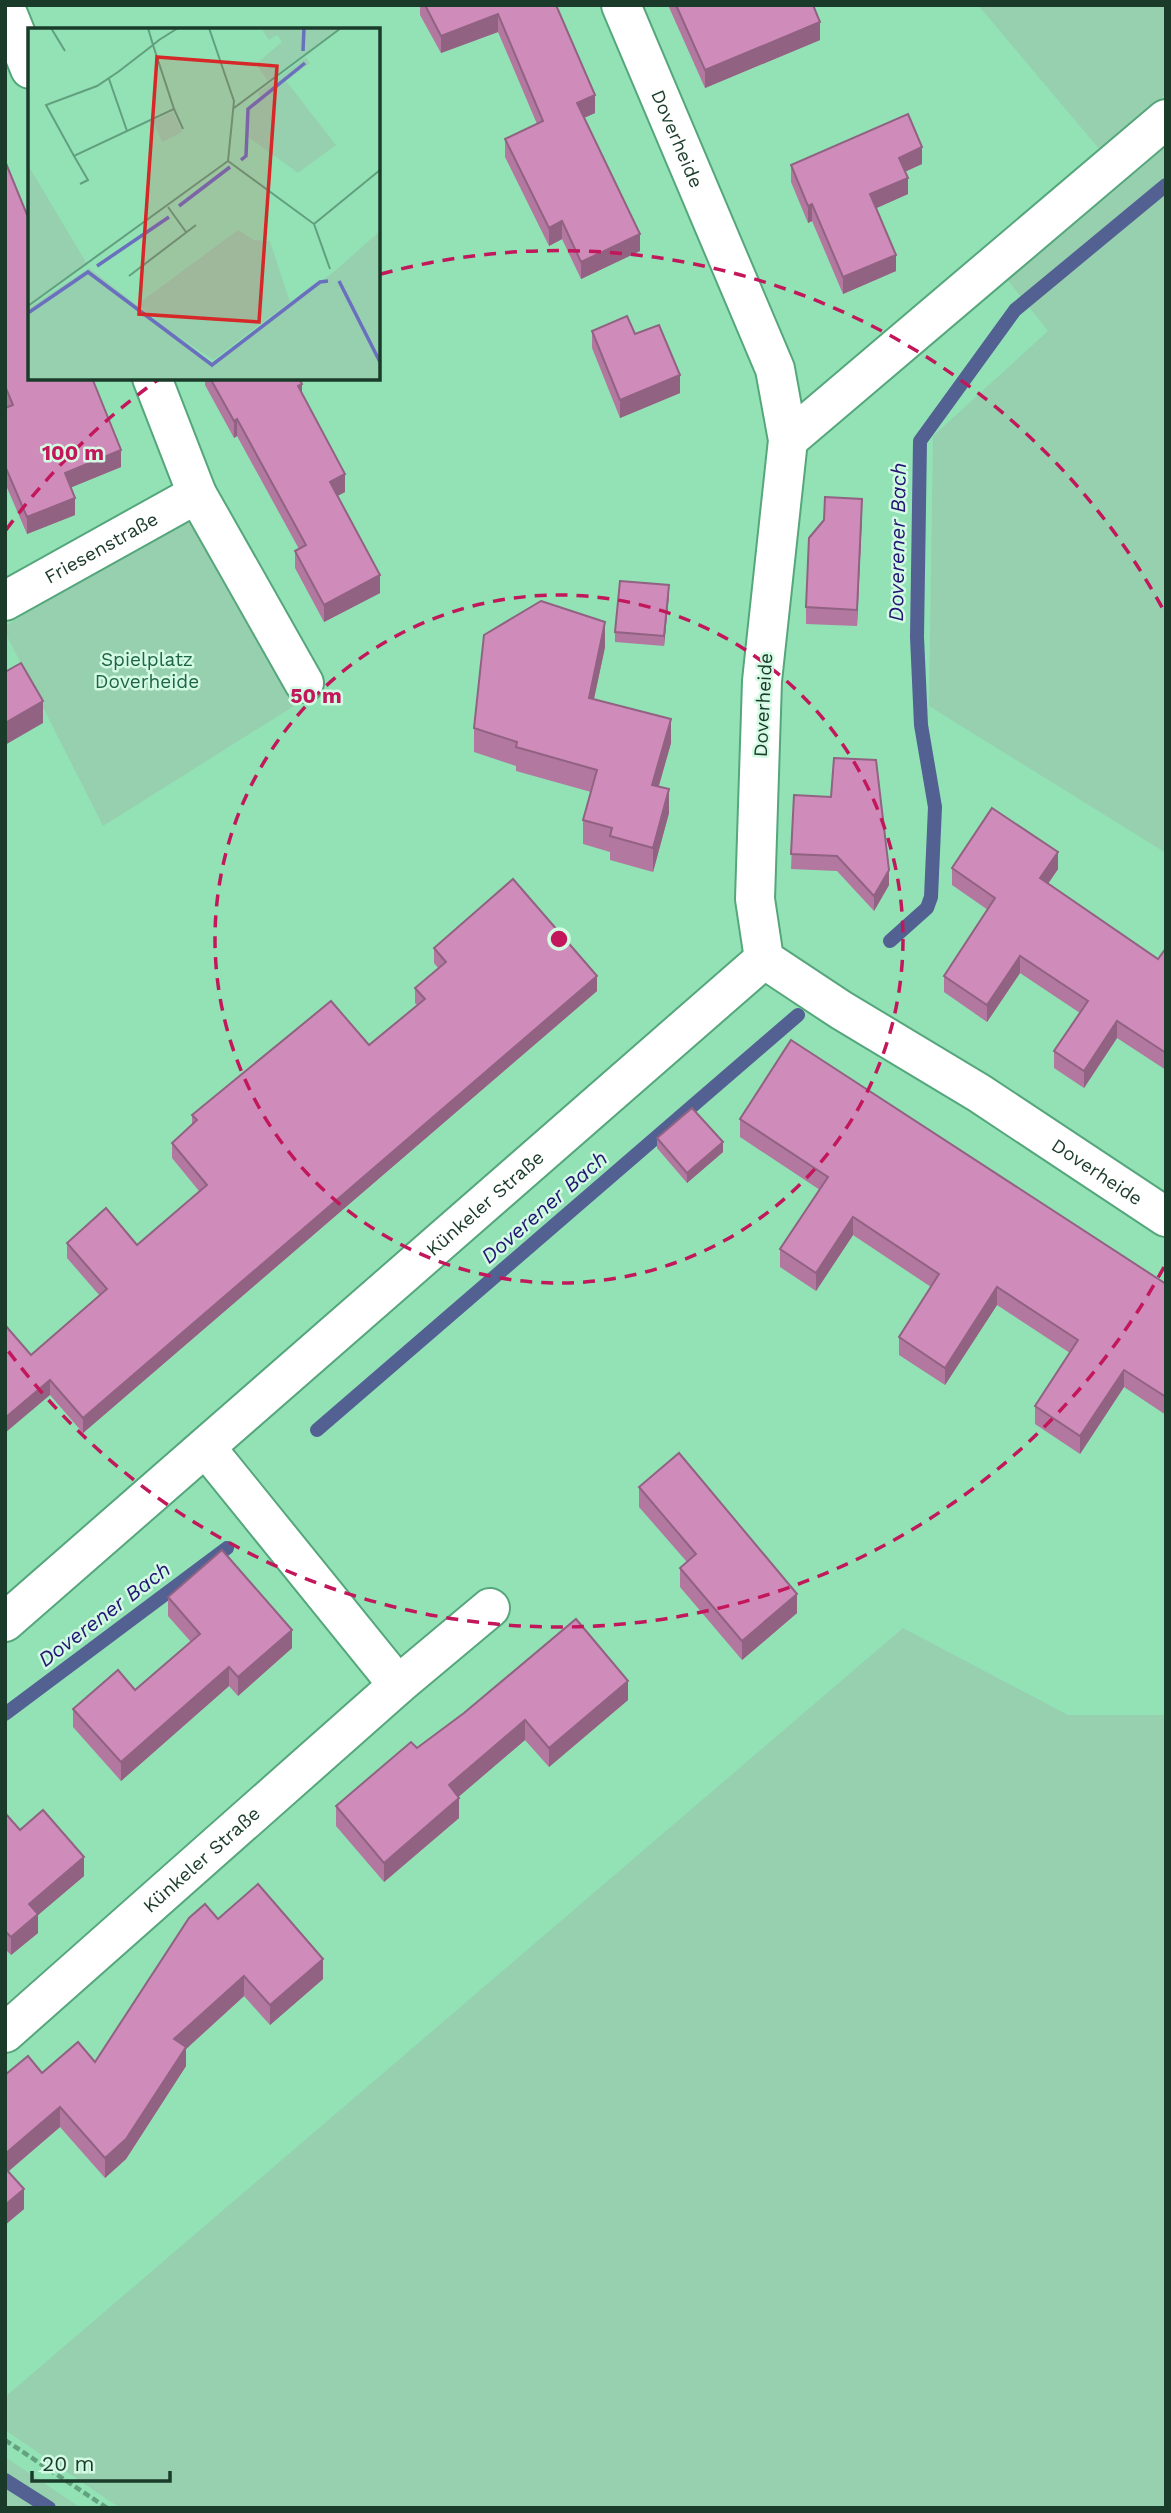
<svg xmlns="http://www.w3.org/2000/svg" width="1171" height="2513" font-family="'Work Sans',sans-serif">
	<rect width="100%" height="100%" fill="#92e2b6"/>
	<g fill="#96d0af">
		<path d="M978 5H1166V94L1100 150Z"/>
		<path d="M1166 140V853L929 706 933 436 1048 331 1006 278Z"/>
		<path d="M188 518 294 706 103 826 5 632V626Z"/>
		<path d="M903 1628 1068 1715H1166V2508H120L5 2430V2397Z"/>
		<path d="M5 2457 81 2508H5Z"/>
	</g>
	<g fill="none" stroke-linecap="round" stroke-linejoin="round">
		<g stroke="#536092" stroke-width="14">
			<path d="M890 941 927 908 931 897 935 807 921 725 917 637 920 441 1015 310 1166 185"/>
			<path d="M317 1430 798 1015"/>
			<path d="M5 1714 227 1548"/>
			<path d="M5 2480 49 2508"/>
		</g>
		<g stroke="#56a67c" stroke-width="42">
			<g id="minor">
				<path id="s1" d="M621 5 775 369 788 440 762 681 755 899 764 959 841 1010 979 1093 1166 1217"/>
				<path d="M5 7 30 69"/>
				<path d="M788 440 1166 119"/>
				<path d="M197 494 304 683"/>
				<path id="s2" d="M5 601 197 494 152 378"/>
				<path d="M207 1449 398 1685"/>
				<path id="s3" d="M5 1622 764 959"/>
				<path id="s4" d="M5 2033 398 1685 490 1608"/>
			</g>
		</g>
		<path stroke="#63a17f" stroke-width="4.5" stroke-dasharray="7 3.5" stroke-linecap="butt" d="M5 2440 107 2508"/>
		<use href="#minor" stroke="#fff" stroke-width="38"/>
	</g>
	<g fill="#b278a0">
		<path d="M420 5H556L595 113 584 118 640 251 581 279 562 239 549 246 505 157V139L537 124 498 32 441 53 420 15Z"/>
		<path d="M668 5H813L820 40 705 88Z"/>
		<path d="M5 161 121 467 71 487 75 515 27 534 5 483V408L7 407 5 403Z"/>
		<path d="M922 164 905 172 908 194 876 208 896 271 843 294 812 221 808 223 791 182V165Z"/>
		<path d="M592 331 635 334 680 393 620 418 592 348Z"/>
		<path d="M205 378H299L302 394 345 492 337 496 380 593 324 622 295 568V551L299 549 237 436 234 438 205 385Z"/>
		<path d="M862 515 857 626 806 624V607L824 520Z"/>
		<path d="M669 595 664 646 615 642V632Z"/>
		<path d="M605 647 594 699 671 743 659 786 669 813 653 872 610 860V852L583 844V820L591 792 516 771V766L474 752V728Z"/>
		<path d="M794 795 889 885 874 911 837 871 791 869Z"/>
		<path d="M952 868 1058 869 1048 884 1158 959 1166 948V1070L1117 1038 1084 1088 1054 1068V1051L1080 1013 1020 973 987 1022 944 992V976L988 910 952 885Z"/>
		<path d="M434 948 597 991 83 1433 50 1395 31 1355 100 1296 67 1258V1243L137 1245 199 1191 172 1158V1143L192 1125V1115L369 1045 417 1005 415 1003V988L438 968 434 963Z"/>
		<path d="M740 1119 1166 1284V1415L1124 1387 1080 1454 1035 1424V1406L1070 1353 997 1305 945 1385 899 1355V1337L931 1287 853 1235 816 1291 780 1267V1249L820 1190 740 1137Z"/>
		<path d="M657 1138 723 1152 687 1183 657 1148Z"/>
		<path d="M639 1487 797 1613 742 1660 680 1587V1568L687 1562 639 1507Z"/>
		<path d="M168 1597 292 1648 238 1696 229 1686 121 1781 73 1727V1709L135 1690 191 1642 168 1616Z"/>
		<path d="M628 1700 549 1767 525 1740 458 1797 459 1818 384 1882 336 1826V1806L464 1713Z"/>
		<path d="M5 1813 20 1830 84 1876 38 1915V1933L11 1955 5 1949Z"/>
		<path d="M218 1919 323 1979 270 2025 244 1996 186 2049V2066L126 2159 105 2178 60 2127 8 2172 24 2209 5 2225V2075L42 2073 95 2062Z"/>
	</g>
	<g fill="#916282">
		<path d="M498 14V32L441 53V36Z"/>
		<path d="M820 22V40L705 88V70Z"/>
		<path d="M595 95V113L577 121V103Z"/>
		<path d="M922 147V164L899 174V158Z"/>
		<path d="M908 178V194L870 211V194Z"/>
		<path d="M812 204V221L808 223V206Z"/>
		<path d="M562 221V239L549 246V228Z"/>
		<path d="M640 234V251L581 279V262Z"/>
		<path d="M896 255V271L843 294V277Z"/>
		<path d="M680 375V393L620 418V400Z"/>
		<path d="M302 384V401L298 386Z"/>
		<path d="M237 419V436L234 438V421Z"/>
		<path d="M121 450V467L65 490V473Z"/>
		<path d="M345 474V492L330 500V482Z"/>
		<path d="M75 498V515L27 534V517Z"/>
		<path d="M862 499V515L857 626V610Z"/>
		<path d="M380 575V593L324 622V605Z"/>
		<path d="M669 585V595L664 646V636Z"/>
		<path d="M605 622V647L589 722V698Z"/>
		<path d="M43 701V723L5 745V723Z"/>
		<path d="M671 719V743L652 809V785Z"/>
		<path d="M669 789V813L653 872V848Z"/>
		<path d="M1058 852V869L1040 895V878Z"/>
		<path d="M889 870V885L874 911V896Z"/>
		<path d="M1020 956V973L987 1022V1005Z"/>
		<path d="M597 976V991L83 1433V1418Z"/>
		<path d="M1117 1021V1038L1084 1088V1071Z"/>
		<path d="M723 1142V1152L687 1183V1173Z"/>
		<path d="M853 1217V1235L816 1291V1273Z"/>
		<path d="M997 1287V1305L945 1385V1368Z"/>
		<path d="M1124 1370V1387L1080 1454V1436Z"/>
		<path d="M50 1380V1395L5 1433V1418Z"/>
		<path d="M797 1594V1613L742 1660V1641Z"/>
		<path d="M292 1630V1648L238 1696V1677Z"/>
		<path d="M229 1667V1686L121 1781V1762Z"/>
		<path d="M628 1681V1700L549 1767V1748Z"/>
		<path d="M525 1720V1740L449 1805V1785Z"/>
		<path d="M459 1798V1818L384 1882V1863Z"/>
		<path d="M84 1857V1876L38 1915V1933L11 1955V1937L29 1904Z"/>
		<path d="M323 1959V1979L270 2025V2005Z"/>
		<path d="M244 1976V1996L186 2049V2066L126 2159 105 2178V2158L174 2039Z"/>
		<path d="M60 2107V2127L5 2174V2154Z"/>
		<path d="M24 2189V2209L5 2225V2205Z"/>
	</g>
	<g fill="#cf8cba" stroke="#916282" stroke-width="2">
		<path d="M425 5H556L595 95 577 103 640 234 581 262 562 221 549 228 505 139 543 121 498 14 441 36Z"/>
		<path d="M676 5H813L820 22 705 70Z"/>
		<path d="M908 114 922 147 899 158 908 178 870 194 896 255 843 277 812 204 808 206 791 165Z"/>
		<path d="M5 161 30 222V378H92L121 450 65 473 75 498 27 517 5 466V408L13 405 5 386Z"/>
		<path d="M627 316 635 334 659 325 680 375 620 400 592 331Z"/>
		<path d="M210 378H299L302 384 298 386 345 474 330 482 380 575 324 605 295 551 306 545 237 419 234 421Z"/>
		<path d="M825 497 862 499 857 610 806 607 809 538 824 520Z"/>
		<path d="M620 581 669 585 664 636 615 632Z"/>
		<path d="M541 601 605 622 589 698 671 719 652 785 669 789 653 848 610 836 612 828 583 820 597 770 516 747 517 742 474 728 484 635Z"/>
		<path d="M21 663 43 701 5 723V672Z"/>
		<path d="M834 758 876 760 889 870 874 896 837 856 791 854 794 795 831 797Z"/>
		<path d="M992 808 1058 852 1040 878 1158 959 1166 948V1053L1117 1021 1084 1071 1054 1051 1088 1001 1020 956 987 1005 944 976 995 898 952 868Z"/>
		<path d="M513 879 597 976 83 1418 50 1380 5 1418V1325L31 1355 107 1289 67 1243 106 1208 137 1245 207 1185 172 1143 197 1120 192 1115 331 1001 369 1045 425 999 415 988 446 962 434 948Z"/>
		<path d="M791 1040 1166 1284V1397L1124 1370 1080 1436 1035 1406 1078 1340 997 1287 945 1368 899 1337 939 1274 853 1217 816 1273 780 1249 828 1177 740 1119Z"/>
		<path d="M692 1108 723 1142 687 1173 657 1138Z"/>
		<path d="M679 1453 797 1594 742 1641 680 1568 696 1554 639 1487Z"/>
		<path d="M222 1550 292 1630 238 1677 229 1667 121 1762 73 1709 118 1670 135 1690 200 1634 168 1597Z"/>
		<path d="M576 1619 628 1681 549 1748 525 1720 449 1785 459 1798 384 1863 336 1806 411 1742 417 1748 464 1713Z"/>
		<path d="M43 1810 84 1857 29 1904 38 1914 11 1937 5 1931V1813L20 1830Z"/>
		<path d="M258 1884 323 1959 270 2005 244 1976 174 2039 186 2047 126 2139 105 2158 60 2107 5 2154V2075L28 2056 42 2073 78 2042 95 2062 189 1918 205 1904 218 1919Z"/>
		<path d="M5 2168 24 2189 5 2205Z"/>
	</g>
	<g fill="none" stroke="#c2185b" stroke-width="3.5" stroke-dasharray="12 9">
		<circle cx="559" cy="939" r="344"/>
		<path d="M1164 1267A688 688 0 0 1 6 1348M6 530A688 688 0 0 1 159 379M381 274A688 688 0 0 1 1164 611"/>
	</g>
	<g text-anchor="middle" dominant-baseline="central" stroke-width="5" stroke-linejoin="round" paint-order="stroke">
		<g font-size="19" fill="#1a3b2a" stroke="#d3fae3">
			<text stroke="none"><textPath href="#s1" startOffset="145">Doverheide</textPath></text>
			<text stroke="none"><textPath href="#s2" startOffset="110">Friesenstraße</textPath></text>
			<text transform="translate(763 705) rotate(-87)">Doverheide</text>
			<text stroke="none"><textPath href="#s1" startOffset="1384">Doverheide</textPath></text>
			<text stroke="none"><textPath href="#s3" startOffset="637">Künkeler Straße</textPath></text>
			<text stroke="none"><textPath href="#s4" startOffset="262">Künkeler Straße</textPath></text>
		</g>
		<g font-size="19" fill="#1d6544" stroke="#d3fae3">
			<text x="147" y="659">Spielplatz<tspan x="147" dy="22">Doverheide</tspan></text>
		</g>
		<g font-size="21" font-style="italic" fill="#241674" stroke="#d3fae3">
			<text transform="translate(897 542) rotate(-89)">Doverener Bach</text>
			<text transform="translate(544 1207) rotate(-41)">Doverener Bach</text>
			<text transform="translate(104 1614) rotate(-37)">Doverener Bach</text>
		</g>
	</g>
	<g transform="translate(28 28)">
		<rect width="352" height="352" fill="#92e2b6"/>
		<path d="M233 0H311L240 53 228 36 254 14 249 7 241 12ZM278 29 282 35 258 53 308 117 270 145 219 108 221 81 233 71 230 65ZM145 84 154 104 134 114 125 93ZM0 137 59 236 0 277ZM210 202 226 212 242 213 262 274 185 332 147 306 185 336 308 242 352 203V352H0V280L61 240 137 299 110 276Z" fill="#96d0af"/>
		<path fill="none" stroke="#6b70be" stroke-width="3.5" d="M275 23 276 0M213 132 218 128 220 81 277 35M151 178 202 139M69 238 141 189M311 253 352 334M0 285 60 244 184 337 292 254 300 253"/>
		<path fill="none" stroke="#629f7e" stroke-width="2" d="M23 0 37 23M120 0 125 17 146 81 46 128 18 77 69 58 90 44 125 17 131 12 150 0M181 0 206 73 200 133M81 51 99 103M206 80 313 0M146 81 155 101M46 128 60 152 52 156M200 133 286 196 302 241M140 179 158 204M286 196 352 142M101 248 168 197M0 278 200 133"/>
		<path fill="#d62828" fill-opacity="0.15" stroke="#d62828" stroke-width="3.5" d="M129 29 249 38 231 294 111 286Z"/>
		<rect width="352" height="352" fill="none" stroke="#1a3b2a" stroke-width="3.5"/>
	</g>
	<circle cx="559" cy="939" r="10" fill="#c2185b" stroke="#d3fae3" stroke-width="3.5"/>
	<g font-size="21" text-anchor="middle" font-weight="bold" fill="#c2185b" stroke="#d3fae3" stroke-width="5" stroke-linejoin="round" paint-order="stroke">
		<text x="73" y="460">100 m</text>
		<text x="316" y="703">50 m</text>
	</g>
	<rect width="1171" height="2513" fill="none" stroke="#1a3b2a" stroke-width="14"/>
	<path d="M32 2471v10h138v-10" fill="none" stroke="#1a3b2a" stroke-width="3.5"/>
	<text x="42" y="2471" font-size="21" fill="#1a3b2a" stroke="#d3fae3" stroke-width="5" paint-order="stroke">20 m</text>
</svg>
